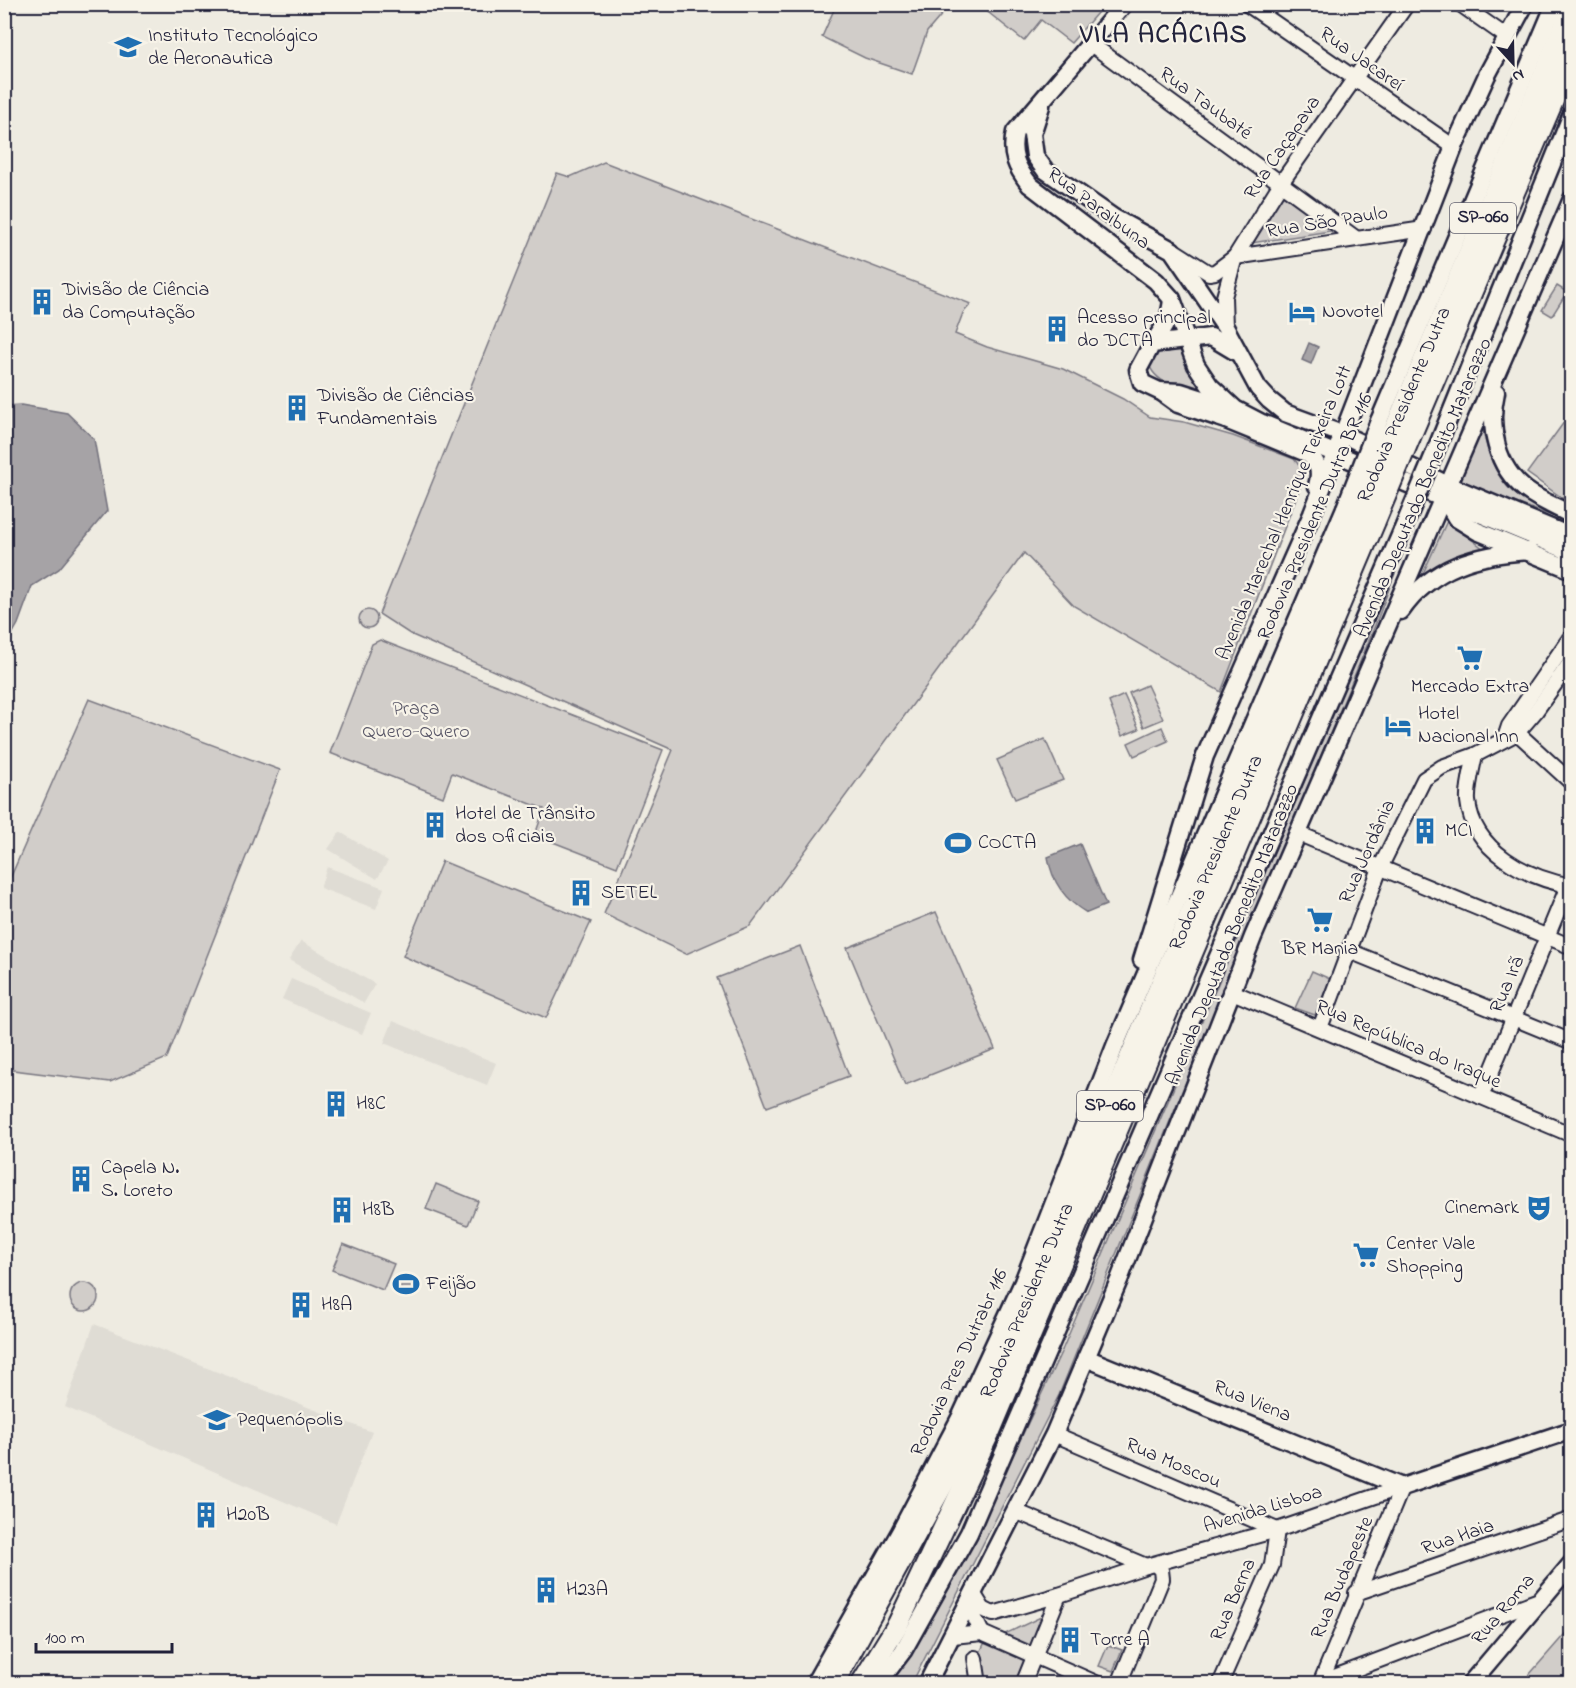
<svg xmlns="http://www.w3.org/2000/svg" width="1576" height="1688" font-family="'Indie Flower',sans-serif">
	<rect width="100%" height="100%" fill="#eeebe1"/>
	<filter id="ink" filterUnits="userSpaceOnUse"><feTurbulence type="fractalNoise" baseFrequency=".0167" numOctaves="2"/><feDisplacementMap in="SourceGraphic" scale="12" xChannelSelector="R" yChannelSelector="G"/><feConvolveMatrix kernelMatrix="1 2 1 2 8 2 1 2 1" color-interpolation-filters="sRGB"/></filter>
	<g filter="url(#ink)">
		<g fill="#dfdcd4">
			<path d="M340 832 388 861 377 879 328 849Z"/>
			<path d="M327 867 384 888 376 909 320 888Z"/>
			<path d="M301 941 375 984 364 1003 289 960Z"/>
			<path d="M291 979 371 1013 362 1034 282 999Z"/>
			<path d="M393 1021 496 1063 487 1085 384 1043Z"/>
			<path d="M94 1324 372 1432 336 1524 65 1407Z"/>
		</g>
		<g fill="#d1cdc9" stroke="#7a7882" stroke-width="1.5">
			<path d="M836 5V4L950 5 927 32 912 74 865 58 822 37Z"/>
			<path d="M979 5H1104L1071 43 1041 20 1024 41Z"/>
			<path d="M604 162 971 304 963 313 955 334 987 347 1063 369 1123 399 1150 417 1184 422 1233 436 1294 459 1302 469 1303 480 1221 692 1074 606 1024 553 750 926 686 954 604 914 673 750 410 634 379 614 557 173 570 177Z"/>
			<path d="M1281 190 1337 230 1245 244Z"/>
			<path d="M1557 286 1567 292 1552 316 1542 310Z"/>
			<path d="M1178 347 1192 370 1215 397C1192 391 1154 388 1148 361L1158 351Z"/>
			<path d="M1570 414 1572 416 1571 504 1527 473Z"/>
			<path d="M1481 415C1484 445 1494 481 1521 498 1530 504 1542 507 1552 511V516L1455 481Z"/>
			<path d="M1417 516 1371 636 1234 963 1059 1395 912 1683 885 1684 971 1545 1063 1348Z"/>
			<path d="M1447 521 1484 549 1448 559 1420 580Z"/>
			<circle cx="368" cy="619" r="9"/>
			<path d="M380 640 663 750 617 867 535 835 544 809 452 773 443 797 330 753 372 644Z"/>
			<path d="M1147 685 1163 719 1144 727 1129 693Z"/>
			<path d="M1124 695 1139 729 1122 736 1109 702Z"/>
			<path d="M89 699 280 770 167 1058 110 1082 5 1069V890Z"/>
			<path d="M1162 727 1168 741 1134 756 1128 743Z"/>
			<path d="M1045 739 1063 780 1015 799 997 760Z"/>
			<path d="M442 861 591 922 546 1018 403 956Z"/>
			<path d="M936 912 995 1049 905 1085 847 948Z"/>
			<path d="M800 946 849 1076 767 1107 717 978Z"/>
			<path d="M1312 971 1330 979 1315 1015 1295 1008Z"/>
			<path d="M436 1184 478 1201 468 1225 426 1209Z"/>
			<path d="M343 1244 394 1264 383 1290 332 1270Z"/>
			<circle cx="84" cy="1297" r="14"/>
			<path d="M1045 1615 1016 1683H983L979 1655 984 1644Z"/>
			<path d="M1571 1627V1683H1522Z"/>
			<path d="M1108 1645 1122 1650 1113 1671 1099 1666Z"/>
		</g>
		<g fill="#a6a3a6" stroke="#716f7b" stroke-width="1.5">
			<path d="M1309 343 1318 347 1311 364 1302 360Z"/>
			<path d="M21 405 67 413 94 439 107 511 59 569 32 586 18 624 5 647V406Z"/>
			<path d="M1080 844 1106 905 1087 913C1066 901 1052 882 1048 857Z"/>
			<path d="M405 1275 416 1285 412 1291 404 1292 397 1285V1279Z"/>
		</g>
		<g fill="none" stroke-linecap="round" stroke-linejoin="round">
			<g stroke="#22223b" stroke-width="18">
				<g id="minor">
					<path d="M1247 4 1454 147"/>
					<path d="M1460 4 1504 35"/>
					<path d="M1091 44 1354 237"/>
					<path d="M1173 250 1209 273 1215 272 1235 257 1424 229"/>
					<path d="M1225 327 1224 297 1235 257 1281 183 1407 4"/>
					<path d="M1511 727 1572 783"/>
					<path d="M1505 738 1509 726 1572 635"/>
					<path d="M1475 755C1472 770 1467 787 1468 801 1473 851 1527 878 1572 886"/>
					<path d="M1297 833 1572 947"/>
					<path d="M1347 950 1572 1042"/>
					<path d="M1230 991 1572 1135"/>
					<path d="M1320 1028 1380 868 1424 779 1442 767 1475 755 1517 733 1535 712 1572 660"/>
					<path d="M1481 1097 1568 886"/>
					<path d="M1054 1434 1277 1530 1272 1565 1220 1684"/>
					<path d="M1015 1511 1146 1566"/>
					<path d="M973 1593 983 1609 993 1614 1059 1595 1146 1566 1277 1530 1402 1487"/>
					<path d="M1356 1593 1572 1519"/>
					<path d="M968 1604 982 1633"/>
					<path d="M953 1636 982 1633 1098 1684"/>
					<path d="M975 1658 979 1684"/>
					<path d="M1321 1682 1539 1600"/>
					<path d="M1023 1684 1059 1595"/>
					<path d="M1119 1684 1162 1579 1161 1570 1155 1564"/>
					<path d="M1320 1684 1402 1487"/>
				</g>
			</g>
			<g stroke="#22223b" stroke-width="21">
				<g id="major">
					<path d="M1124 4 1015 132C1010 154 1016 167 1030 185L1156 281 1172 299 1196 365 1210 386 1235 409 1262 423 1564 549 1572 556"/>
					<path d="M1041 106 1032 134 1035 156 1045 170 1114 218 1172 250 1225 327 1258 388 1269 400 1285 413 1342 434 1448 485 1572 537"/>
					<path d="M1152 344C1165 326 1169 323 1172 300"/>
					<path d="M1160 391 1178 404 1226 420 1309 454C1319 465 1321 472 1317 486"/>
					<path d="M1496 392C1488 427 1496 467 1526 490 1539 500 1557 507 1572 515"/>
					<path d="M1228 407 1181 392 1159 391 1142 383 1138 370 1152 344 1211 337 1236 352"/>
					<path d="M1379 421 1555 4"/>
					<path d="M1435 452 1572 114"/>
					<path d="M1444 498 1456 518 1477 531 1572 570"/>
					<path d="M1401 611C1432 566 1478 554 1530 551"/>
					<path d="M1142 960 1205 756 1312 514 1454 147 1487 75 1525 4"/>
					<path d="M1086 1358 1402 1487 1572 1430"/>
					<path d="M814 1684 900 1532 960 1418 1023 1282 1115 1046 1345 508"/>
					<path d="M878 1684 903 1651 969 1533 1402 531"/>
					<path d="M927 1684 1054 1434 1119 1280 1253 937 1572 199"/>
					<path d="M1470 1684 1572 1563"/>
				</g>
			</g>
			<g stroke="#22223b" stroke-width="24">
				<g id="highway">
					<path d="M1395 429 1572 8"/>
					<path d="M1410 437 1572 56"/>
					<path d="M833 1684 974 1428 1359 514"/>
					<path d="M861 1684 898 1624 990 1431 1375 521"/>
				</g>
			</g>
			<use href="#minor" stroke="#f7f3e8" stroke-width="14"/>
			<use href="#major" stroke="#f7f3e8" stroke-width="16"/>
			<use href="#highway" stroke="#f7f3e8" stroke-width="20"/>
			<g stroke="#22223b" stroke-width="21" stroke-linecap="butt">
				<g id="major-bridge">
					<path d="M1345 508 1379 421"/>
					<path d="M1402 531 1435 452"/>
				</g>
			</g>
			<g stroke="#22223b" stroke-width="24" stroke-linecap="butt">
				<g id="highway-bridge">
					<path d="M1359 514 1395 429"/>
					<path d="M1375 521 1410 437"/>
				</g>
			</g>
			<use href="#major-bridge" stroke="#f7f3e8" stroke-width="16"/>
			<use href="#highway-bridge" stroke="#f7f3e8" stroke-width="20"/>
		</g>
	</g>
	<defs>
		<g id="university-bare" transform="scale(2.07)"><path d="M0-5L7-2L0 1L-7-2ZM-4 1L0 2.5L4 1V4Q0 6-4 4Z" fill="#1f6fb2" stroke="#f7f3e8" stroke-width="2.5" paint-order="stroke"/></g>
		<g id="building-bare" transform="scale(2.07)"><path d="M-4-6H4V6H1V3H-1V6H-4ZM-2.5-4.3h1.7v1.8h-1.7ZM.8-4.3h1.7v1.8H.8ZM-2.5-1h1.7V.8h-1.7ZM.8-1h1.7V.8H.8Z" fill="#1f6fb2" stroke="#f7f3e8" stroke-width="2.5" paint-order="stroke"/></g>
		<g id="hotel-bare" transform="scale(2.07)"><path d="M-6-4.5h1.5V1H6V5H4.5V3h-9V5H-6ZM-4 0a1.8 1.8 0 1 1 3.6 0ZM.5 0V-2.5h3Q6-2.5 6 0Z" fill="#1f6fb2" stroke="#f7f3e8" stroke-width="2.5" paint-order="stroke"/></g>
		<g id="supermarket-bare" transform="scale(2.07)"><path d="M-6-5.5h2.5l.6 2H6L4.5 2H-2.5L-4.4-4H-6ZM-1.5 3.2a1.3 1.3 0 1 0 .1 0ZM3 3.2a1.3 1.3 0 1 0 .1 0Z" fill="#1f6fb2" stroke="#f7f3e8" stroke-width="2.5" paint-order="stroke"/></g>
		<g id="stadium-bare" transform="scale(2.07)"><path d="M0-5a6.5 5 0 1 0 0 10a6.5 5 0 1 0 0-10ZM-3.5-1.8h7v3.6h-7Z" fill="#1f6fb2" stroke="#f7f3e8" stroke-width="2.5" paint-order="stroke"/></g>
		<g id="theatre-bare" transform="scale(2.07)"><path d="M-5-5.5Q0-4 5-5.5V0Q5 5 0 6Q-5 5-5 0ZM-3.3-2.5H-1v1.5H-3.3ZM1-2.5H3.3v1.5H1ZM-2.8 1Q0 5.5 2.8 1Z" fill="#1f6fb2" stroke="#f7f3e8" stroke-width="2.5" paint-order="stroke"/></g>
		<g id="school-bare" transform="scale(2.07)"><path d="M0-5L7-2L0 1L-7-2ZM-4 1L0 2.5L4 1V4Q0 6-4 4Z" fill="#1f6fb2" stroke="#f7f3e8" stroke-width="2.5" paint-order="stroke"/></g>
	</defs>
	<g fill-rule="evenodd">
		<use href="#university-bare" x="128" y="47"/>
		<use href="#building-bare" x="42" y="302"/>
		<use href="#hotel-bare" x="1302" y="312"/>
		<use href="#building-bare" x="1057" y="329"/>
		<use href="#building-bare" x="297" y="408"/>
		<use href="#supermarket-bare" x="1470" y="658"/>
		<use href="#hotel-bare" x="1398" y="726"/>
		<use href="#building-bare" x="435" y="825"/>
		<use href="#building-bare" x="1425" y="831"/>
		<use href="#stadium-bare" x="958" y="843"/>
		<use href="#building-bare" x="581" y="893"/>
		<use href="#supermarket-bare" x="1320" y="920"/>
		<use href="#building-bare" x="336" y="1104"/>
		<use href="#building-bare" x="81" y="1179"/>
		<use href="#theatre-bare" x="1539" y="1208"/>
		<use href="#building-bare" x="342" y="1210"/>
		<use href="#supermarket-bare" x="1366" y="1255"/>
		<use href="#stadium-bare" x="406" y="1284"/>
		<use href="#building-bare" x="301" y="1305"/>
		<use href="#school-bare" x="217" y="1420"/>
		<use href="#building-bare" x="206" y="1515"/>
		<use href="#building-bare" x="546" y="1590"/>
		<use href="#building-bare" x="1070" y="1640"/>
	</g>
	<g text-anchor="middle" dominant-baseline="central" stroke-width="4.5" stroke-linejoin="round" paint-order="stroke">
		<g fill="#f7f3e8" stroke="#62616f" stroke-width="1.5">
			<rect x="1450" y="203" width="66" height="30" rx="4.5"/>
			<rect x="1077" y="1091" width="66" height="30" rx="4.5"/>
		</g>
		<g font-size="18" font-weight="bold" fill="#22223b">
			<text x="1483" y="218">SP-060</text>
			<text x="1110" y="1106">SP-060</text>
		</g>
		<g font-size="20" fill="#22223b" stroke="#f7f3e8" text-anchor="start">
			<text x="148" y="36">Instituto Tecnológico<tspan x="148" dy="23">de Aeronautica</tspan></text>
			<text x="62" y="290">Divisão de Ciência<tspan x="62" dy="23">da Computação</tspan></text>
			<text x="1322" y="312">Novotel</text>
			<text x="1077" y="318">Acesso principal<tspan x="1077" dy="23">do DCTA</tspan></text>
			<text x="317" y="396">Divisão de Ciências<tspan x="317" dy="23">Fundamentais</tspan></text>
			<text x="1470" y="687" text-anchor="middle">Mercado Extra</text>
			<text x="1418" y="714">Hotel<tspan x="1418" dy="23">Nacional Inn</tspan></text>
			<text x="455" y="814">Hotel de Trânsito<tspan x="455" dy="23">dos Oficiais</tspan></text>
			<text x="1445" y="831">MCI</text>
			<text x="978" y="843">COCTA</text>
			<text x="601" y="893">SETEL</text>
			<text x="1320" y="949" text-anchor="middle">BR Mania</text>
			<text x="356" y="1104">H8C</text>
			<text x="101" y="1168">Capela N.<tspan x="101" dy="23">S. Loreto</tspan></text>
			<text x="1519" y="1208" text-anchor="end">Cinemark</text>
			<text x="362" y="1210">H8B</text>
			<text x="1386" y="1244">Center Vale<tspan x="1386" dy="23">Shopping</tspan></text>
			<text x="426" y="1284">Feijão</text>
			<text x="321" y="1305">H8A</text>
			<text x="237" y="1420">Pequenópolis</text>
			<text x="226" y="1515">H20B</text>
			<text x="566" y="1590">H23A</text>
			<text x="1090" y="1640">Torre A</text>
		</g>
		<g font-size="20" fill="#22223b" stroke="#f7f3e8">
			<text transform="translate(1361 60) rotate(35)">Rua Jacareí</text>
			<text transform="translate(1205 104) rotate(36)">Rua Taubaté</text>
			<text transform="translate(1283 148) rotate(-56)">Rua Caçapava</text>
			<text transform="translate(1098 209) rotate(37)">Rua Paraibuna</text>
			<text transform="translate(1327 223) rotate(-9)">Rua São Paulo</text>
			<text transform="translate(1405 405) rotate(-67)">Rodovia Presidente Dutra</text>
			<text transform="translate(1424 488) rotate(-67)">Avenida Deputado Benedito Matarazzo</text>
			<text transform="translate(1285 513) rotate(-67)">Avenida Marechal Henrique Teixeira Lott</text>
			<text transform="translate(1316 517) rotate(-67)">Rodovia Presidente Dutra BR 116</text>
			<text transform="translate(1368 852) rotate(-66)">Rua Jordânia</text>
			<text transform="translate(1217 853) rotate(-67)">Rodovia Presidente Dutra</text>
			<text transform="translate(1233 935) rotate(-68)">Avenida Deputado Benedito Matarazzo</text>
			<text transform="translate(1508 985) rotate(-67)">Rua Irã</text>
			<text transform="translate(1408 1045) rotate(23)">Rua República do Iraque</text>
			<text transform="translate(1028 1301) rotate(-67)">Rodovia Presidente Dutra</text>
			<text transform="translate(960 1363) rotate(-65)">Rodovia Pres Dutrabr 116</text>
			<text transform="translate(1252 1402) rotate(22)">Rua Viena</text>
			<text transform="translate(1173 1464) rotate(23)">Rua Moscou</text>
			<text transform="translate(1263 1510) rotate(-17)">Avenida Lisboa</text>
			<text transform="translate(1458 1538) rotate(-19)">Rua Haia</text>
			<text transform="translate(1343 1578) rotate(-67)">Rua Budapeste</text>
			<text transform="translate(1234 1600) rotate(-67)">Rua Berna</text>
			<text transform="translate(1504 1610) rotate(-50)">Rua Roma</text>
		</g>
		<g font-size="20" fill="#575566" stroke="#f7f3e8">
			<text x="416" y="709">Praça<tspan x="416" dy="23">Quero-Quero</tspan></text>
		</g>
		<g font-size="26" font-weight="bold" letter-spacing="1.5" fill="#22223b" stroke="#f7f3e8">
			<text x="1164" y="36">VILA ACÁCIAS</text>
		</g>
	</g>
	<rect width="1576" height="1688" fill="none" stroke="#f7f3e8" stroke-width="24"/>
	<rect x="12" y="12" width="1552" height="1664" fill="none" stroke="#22223b" stroke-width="2" filter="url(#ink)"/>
	<g transform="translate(1513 63) rotate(158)" stroke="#f7f3e8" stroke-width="4.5" paint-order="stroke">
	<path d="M0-4.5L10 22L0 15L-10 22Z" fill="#22223b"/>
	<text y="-9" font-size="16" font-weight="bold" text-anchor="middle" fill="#22223b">N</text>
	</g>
	<path d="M36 1643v9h136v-9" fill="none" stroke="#22223b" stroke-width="3"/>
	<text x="45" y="1643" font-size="18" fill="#22223b" stroke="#f7f3e8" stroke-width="4.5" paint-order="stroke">100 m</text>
</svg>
